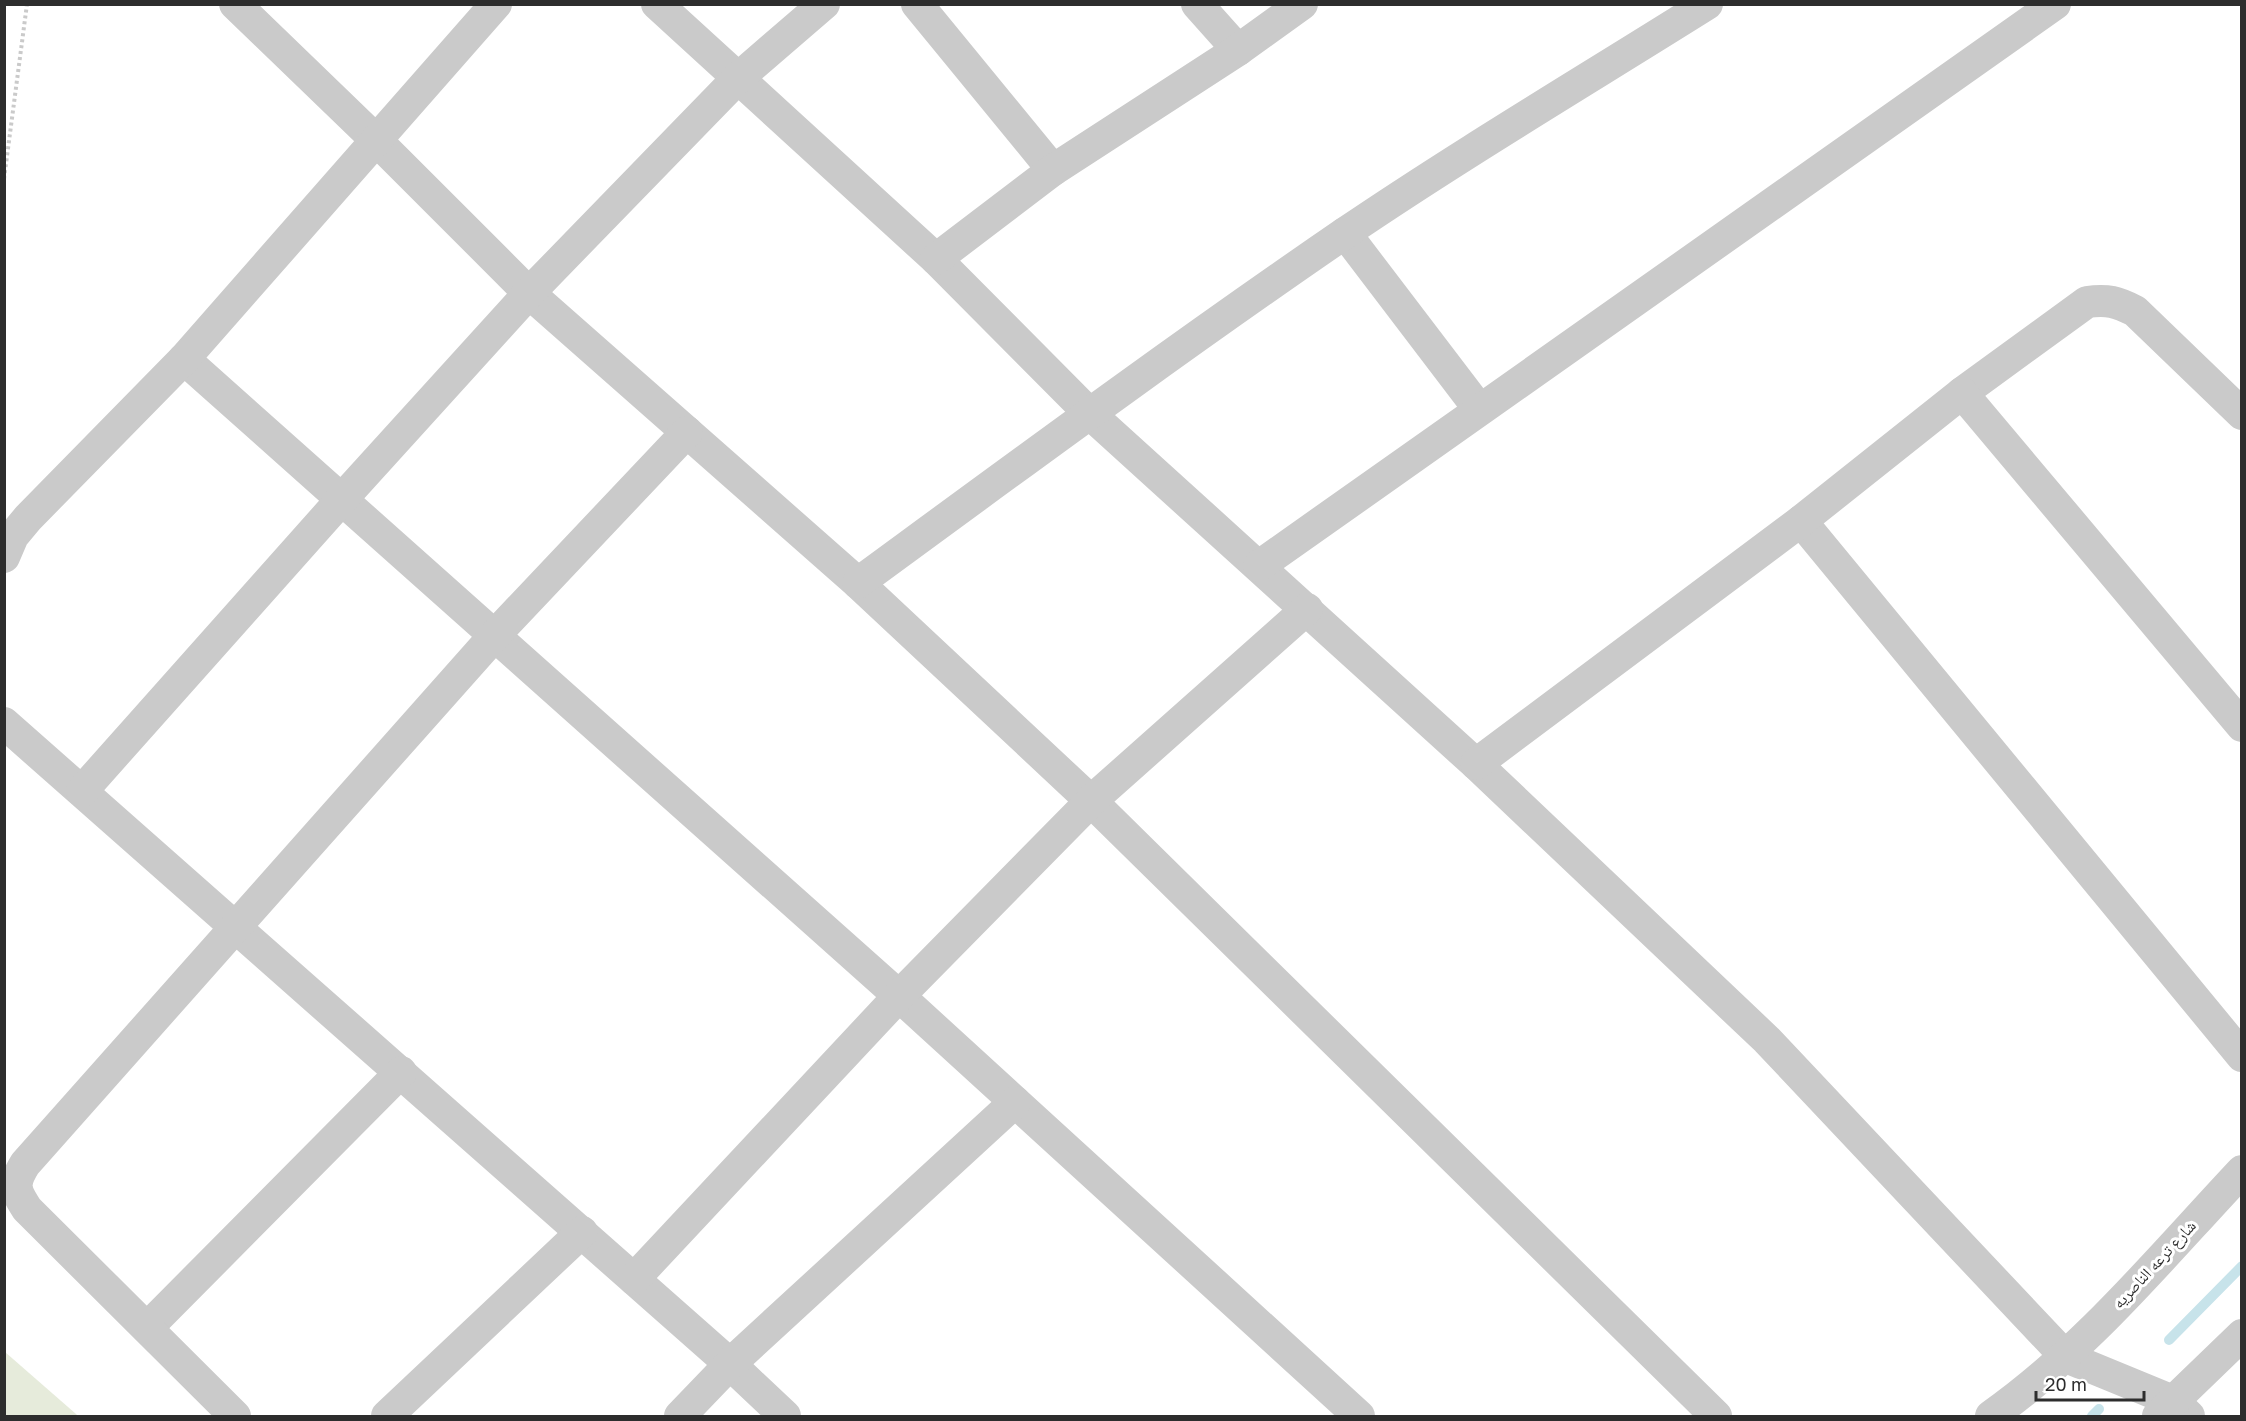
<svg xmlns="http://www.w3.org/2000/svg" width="2246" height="1421" font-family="'Golos Text','Noto Naskh Arabic',sans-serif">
	<rect width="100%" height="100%" fill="#fff"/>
	<path fill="#e6ebdb" d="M5 1352 76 1414 78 1416H5Z"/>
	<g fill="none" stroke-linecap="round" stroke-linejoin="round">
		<g stroke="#c7e3ea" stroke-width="10">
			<path d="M2169 1340 2242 1266"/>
			<path d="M2092 1416 2099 1409"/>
		</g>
		<path stroke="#cacaca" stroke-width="4" stroke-dasharray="3 3" stroke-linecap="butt" d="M4 179 27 4"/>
		<g stroke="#cacaca" stroke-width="32">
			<path d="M235 4 377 141 529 293 858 583 1091 801 1716 1416"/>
			<path d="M657 4 936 259 1089 413 1476 764 1767 1040 2066 1357 2173 1401 2189 1416"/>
			<path d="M917 4 1053 170"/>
			<path d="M1197 4 1238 50"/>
			<path d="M1345 233 1479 409"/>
			<path d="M936 259 1053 170 1238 50 1302 4"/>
			<path d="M184 359 899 996 1359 1416"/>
			<path d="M1962 393 2087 302C2108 299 2117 302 2135 311L2242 414"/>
			<path d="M1801 521 2242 1056"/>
			<path d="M4 557 13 536 28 518 184 359 496 4"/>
			<path d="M1259 566 2055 4"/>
			<path d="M858 583C1019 465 1180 346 1345 233 1463 153 1586 80 1707 4"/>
			<path d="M4 723 730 1364 785 1416"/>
			<path d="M1476 764 1801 521 1962 393 2242 726"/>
			<path d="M82 791 342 499 529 293 737 79 824 4"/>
			<path d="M634 1279 899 996 1091 801 1307 609"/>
			<path d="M147 1328 401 1072"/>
			<path d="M235 1416 27 1209C14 1189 13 1184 25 1164L495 635 687 432"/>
			<path d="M387 1416 582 1232"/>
			<path d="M680 1416 730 1364 1015 1102"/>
			<path d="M1991 1416C2086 1349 2162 1256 2242 1171"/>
			<path d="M2158 1416 2242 1335"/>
		</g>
	</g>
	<g text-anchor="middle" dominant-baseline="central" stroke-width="6" stroke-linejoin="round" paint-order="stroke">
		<g font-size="16" fill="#2d2d2d" stroke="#fff">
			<text transform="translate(2154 1264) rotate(-47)">شارع ترعه الناصريه</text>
		</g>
	</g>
	<rect width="2246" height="1421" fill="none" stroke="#2d2d2d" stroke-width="12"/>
	<path d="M2036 1391v9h108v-9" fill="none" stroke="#2d2d2d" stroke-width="3"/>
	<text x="2045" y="1391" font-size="18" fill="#2d2d2d" stroke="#ffffff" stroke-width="4.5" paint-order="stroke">20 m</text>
</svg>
